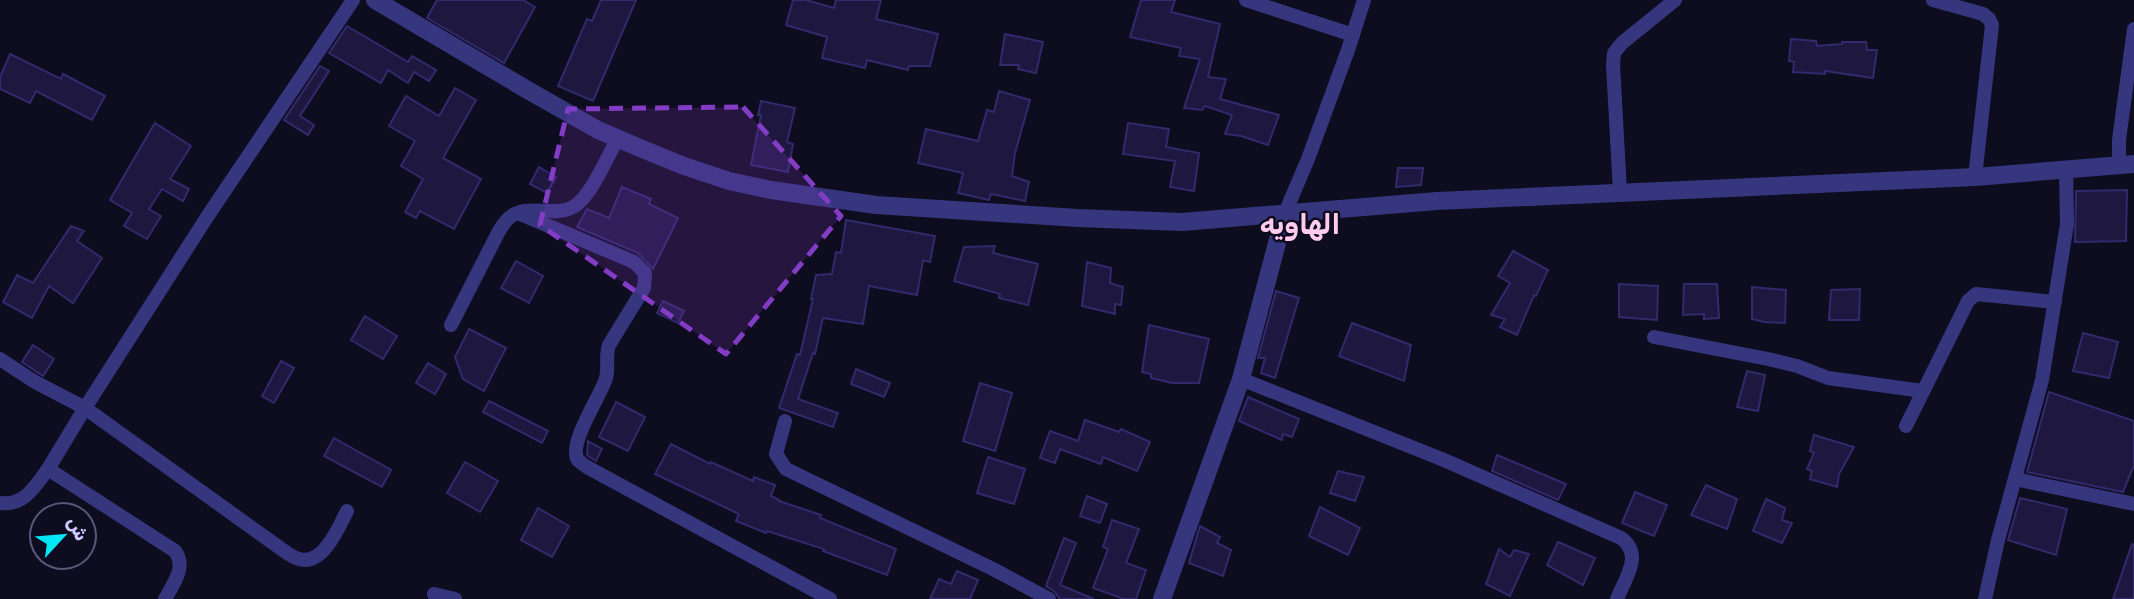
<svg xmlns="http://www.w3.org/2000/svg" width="2134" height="599" font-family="Rubik,Cairo,sans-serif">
	<rect width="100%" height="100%" fill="#0e0c1f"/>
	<g fill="#1e1740" stroke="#33296c" stroke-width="2">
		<path d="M437 0H523L535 7 504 63 427 18Z"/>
		<path d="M601 0H636L593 101 558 86 587 19 592 21Z"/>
		<path d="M793 0H806L834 8 836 0H881L876 19 938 34 930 66H909L908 70 867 60 865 68 822 58 827 37 786 25Z"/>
		<path d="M1141 0H1175L1171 12 1220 24 1208 77 1226 79 1220 99 1279 115 1268 145 1241 136 1225 134 1232 115 1205 106 1202 110 1184 108 1200 59 1179 56 1181 48 1130 37Z"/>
		<path d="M347 26 408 62 412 56 436 70 429 81 414 72 408 83 388 70 381 83 329 53Z"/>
		<path d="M1005 34 1043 42 1036 73 1018 69 1019 65H1000Z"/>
		<path d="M1791 39 1816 41 1817 46 1842 44V42H1866L1867 50H1877L1873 78 1825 71V74L1793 72 1794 62 1789 61Z"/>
		<path d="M10 54 61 79 63 74 105 96 92 120 36 91 30 103 0 89V77Z"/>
		<path d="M320 66 329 71 300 116 314 125 308 135 284 120Z"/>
		<path d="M455 88 476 100 443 158 481 179 454 229 420 211 416 218 405 212 423 179 401 166 415 141 389 126 406 96 439 116Z"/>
		<path d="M999 91 1030 100 1015 153 1012 176 1029 182 1025 201 991 194 989 200 958 193 963 173 918 163 926 129 978 141 987 110 994 112Z"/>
		<path d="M761 101 795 108 787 142 793 144 788 172 751 165 761 115H758Z"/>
		<path d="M155 123 191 146 170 179 189 189 183 201 162 189 149 209 161 216 147 239 124 226 132 213 110 200Z"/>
		<path d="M1128 123 1169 129 1166 147 1199 153 1194 191 1170 187 1175 161 1123 154Z"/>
		<path d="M539 167 556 177 547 193 530 184Z"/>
		<path d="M1398 168H1423L1421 185 1396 187Z"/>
		<path d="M622 187 651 199 649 204 678 218 653 269 638 253 577 227 587 209 609 218Z"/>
		<path d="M2127 190 2126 241 2075 242 2076 191Z"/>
		<path d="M846 220 935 236 930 262 923 260 917 295 869 286 863 324 823 318 815 354 813 353 798 399 838 413 833 427 779 408 797 354 800 355 813 299H811L816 275 832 274 836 252 841 253Z"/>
		<path d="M71 226 84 231 77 241 102 258 73 303 49 286 32 318 3 302 17 275 33 283Z"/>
		<path d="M995 246 993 253 1038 264 1028 305 999 298 1000 294 954 281 964 247Z"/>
		<path d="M1513 251 1548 270 1536 296 1534 295 1517 335 1500 327 1505 319 1491 315 1510 283 1498 276Z"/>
		<path d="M516 261 543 276 529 303 501 288Z"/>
		<path d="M1087 262 1111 268 1110 283 1123 287 1121 305 1115 304V314L1082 306Z"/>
		<path d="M1619 284 1658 286 1657 320 1619 317Z"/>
		<path d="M1684 284H1717L1719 318 1704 319V314L1683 315Z"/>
		<path d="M1752 287 1786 290 1785 323 1764 322 1752 319Z"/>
		<path d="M1860 289 1859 320H1829L1831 290Z"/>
		<path d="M1276 291 1299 298 1275 378 1261 373 1265 358H1258Z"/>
		<path d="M663 301 684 311 678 323 657 313Z"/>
		<path d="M365 316 397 336 383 359 351 340Z"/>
		<path d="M1352 323 1411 345 1404 381 1339 356Z"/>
		<path d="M1149 325 1209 339 1199 383H1172L1151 378V374L1142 372Z"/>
		<path d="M469 329 506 348 484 391 463 379 455 357Z"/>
		<path d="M2083 333 2118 342 2109 378 2073 371Z"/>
		<path d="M33 345 54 359 43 376 22 362Z"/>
		<path d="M281 361 294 368 274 403 262 396Z"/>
		<path d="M428 363 446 374 435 394 416 383Z"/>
		<path d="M856 369 890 383 884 397 851 384Z"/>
		<path d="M1747 371 1765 375 1758 411 1737 407Z"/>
		<path d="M980 383 1012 393 995 451 963 441Z"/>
		<path d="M2049 392 2134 421V465L2123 492 2027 472Z"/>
		<path d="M1248 397 1299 419 1292 437 1283 434 1282 440 1239 421Z"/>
		<path d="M489 401 548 431 542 443 483 412Z"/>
		<path d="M616 402 645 417 628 451 599 437Z"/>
		<path d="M1085 420 1119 432 1121 429 1150 442 1137 471 1103 457 1101 464 1060 449 1055 463 1040 458 1050 431 1078 441Z"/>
		<path d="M1814 435 1854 447 1839 474 1837 487 1810 479 1812 471 1807 469 1814 453 1810 451Z"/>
		<path d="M334 438 391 470 382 487 324 456Z"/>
		<path d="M588 441 602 449 596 461 587 455Z"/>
		<path d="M671 444 710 464 711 462 753 481 754 477 775 485 771 496 779 500V501L821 515 820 518 896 549 887 575 823 551 824 549 767 531 766 533 736 521 739 514 655 474Z"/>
		<path d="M1497 455 1566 484 1558 500 1492 471Z"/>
		<path d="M988 457 1025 469 1014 504 977 493Z"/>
		<path d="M465 462 498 481 480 512 447 493Z"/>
		<path d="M1338 471 1364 477 1355 501 1330 493Z"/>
		<path d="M1706 485 1737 499 1727 529 1691 515Z"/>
		<path d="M1635 492 1667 505 1654 536 1622 523Z"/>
		<path d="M1087 496 1107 504 1100 523 1080 516Z"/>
		<path d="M2020 498 2067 509 2056 555 2008 540Z"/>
		<path d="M1766 499 1785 508 1782 520 1792 523 1782 543 1753 531Z"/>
		<path d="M1320 507 1360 528 1348 555 1309 536Z"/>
		<path d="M538 508 569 526 552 557 521 540Z"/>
		<path d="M1112 520 1139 529 1126 563 1146 570 1136 599H1124L1093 588 1108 549 1103 547Z"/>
		<path d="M1200 526 1220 537 1217 543 1231 550 1223 576 1189 563Z"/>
		<path d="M1064 538 1076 543 1060 585 1094 599H1060L1054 591 1046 586Z"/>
		<path d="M1558 542 1595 558 1583 585 1547 565Z"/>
		<path d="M2132 544 2134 545V599H2113Z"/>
		<path d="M1499 549 1510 557 1514 550 1529 554 1510 596 1486 584Z"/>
		<path d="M957 571 978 580 970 599H930L939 579 951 584Z"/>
	</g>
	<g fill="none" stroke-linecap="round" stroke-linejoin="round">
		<g stroke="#36367f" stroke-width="14">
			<path d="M1246 0 1353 35"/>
			<path d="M1933 0 1983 14 1989 19 1992 25 1975 177"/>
			<path d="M2119 164V140L2134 29"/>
			<path d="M1620 192 1613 65 1614 53 1622 43 1675 0"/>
			<path d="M518 213 634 262 645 273 644 288 609 345C605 356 609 367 606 378 602 394 567 444 578 460 581 463 584 465 587 467L830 599"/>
			<path d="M1285 213 1308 159 1348 50 1364 0"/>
			<path d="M451 325 499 231C502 227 505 221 509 218 527 202 554 218 573 207 591 197 607 157 618 138"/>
			<path d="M1654 337 1768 359 1797 366 1828 378 1923 391"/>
			<path d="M0 359 35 382 85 408 48 469 175 551C187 567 173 584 165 599"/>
			<path d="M1241 379 1444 460 1621 538C1644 555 1625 578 1617 599"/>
			<path d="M785 421 776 454 786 469 993 569 1049 599"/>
			<path d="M1906 426 1968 301 1976 294 2055 302"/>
			<path d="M2015 479 2134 504"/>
			<path d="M0 503C25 506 35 486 48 469"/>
			<path d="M347 511C339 527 323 566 299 559 292 557 286 552 280 548L85 408 207 217 353 0"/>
			<path d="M434 594 455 599"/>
			<path d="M1985 599 1998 540 2042 380 2067 224 2066 169"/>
		</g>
		<g stroke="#36367f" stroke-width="18">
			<path d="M375 0 531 92 598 130 640 148 684 166 729 181 771 190 876 205 1078 218 1182 222 1437 201 1975 177 2134 164"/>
			<path d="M1162 599 1241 379 1285 213"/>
		</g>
	</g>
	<path fill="#833cc5" fill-opacity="0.2" stroke="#833cc5" stroke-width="5" stroke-dasharray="14 9" stroke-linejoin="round" d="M743 107 841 216 726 354 540 225 568 109Z"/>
	<g text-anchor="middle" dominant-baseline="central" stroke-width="5" stroke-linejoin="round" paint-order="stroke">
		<g font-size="28" font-weight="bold" fill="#ffcbef" stroke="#0e0c1f">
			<text x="1300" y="224">الهاويه</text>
		</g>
	</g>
	<g transform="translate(63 536) rotate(64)"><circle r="33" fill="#0e0c1f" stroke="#5a5879" stroke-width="2"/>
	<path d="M0-5L12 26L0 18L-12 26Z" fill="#00e7f4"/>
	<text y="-10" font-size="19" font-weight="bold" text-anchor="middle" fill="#cdc9ff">ش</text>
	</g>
</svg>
